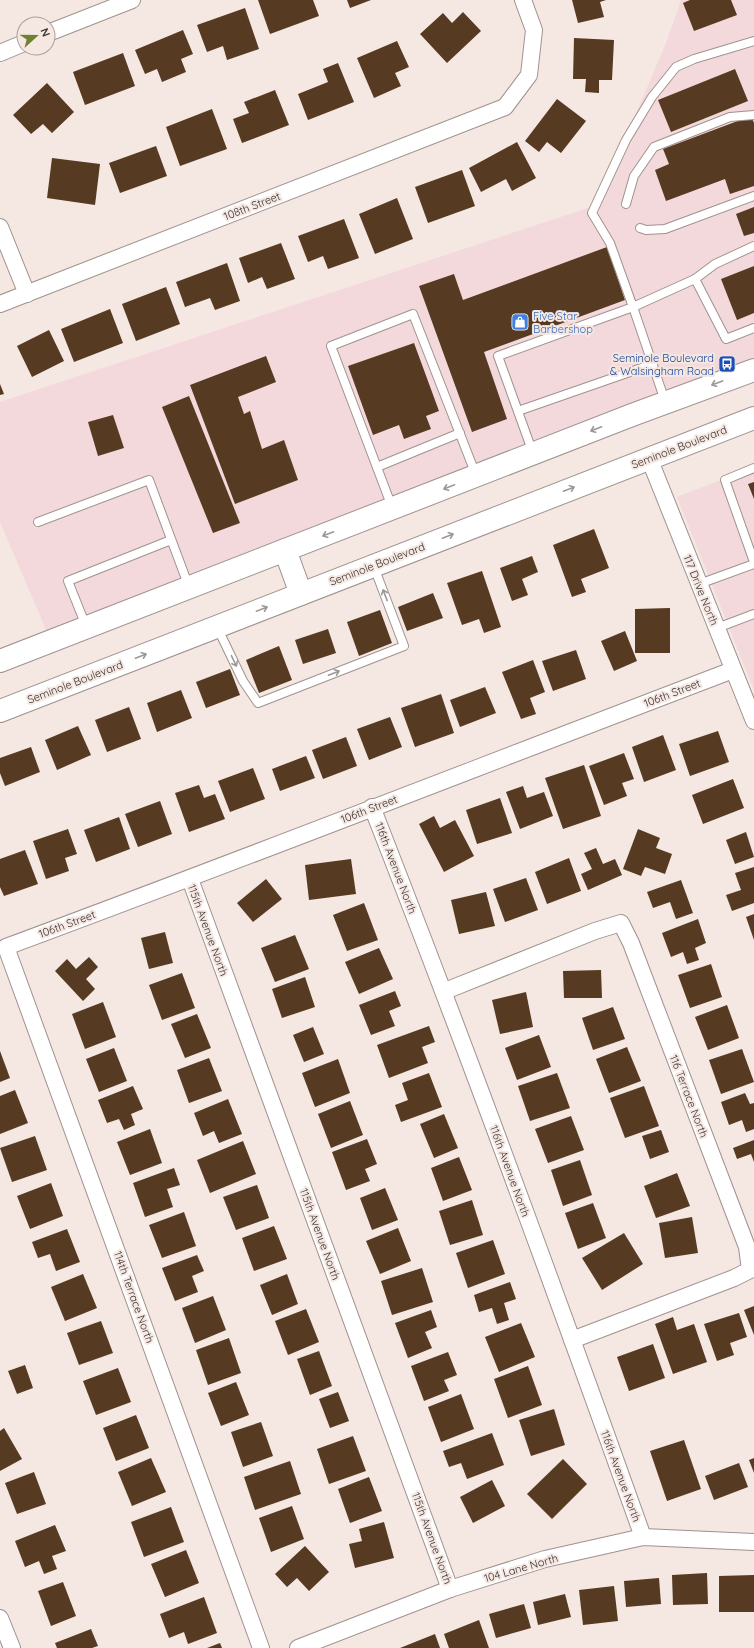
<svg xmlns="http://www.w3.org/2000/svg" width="754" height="1648" font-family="Quicksand,sans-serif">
	<rect width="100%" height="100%" fill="#f5e7e2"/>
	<g fill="#f4d9dc">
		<path d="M681 0H754V359L639 402 47 632 0 522V402L597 205 666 43Z"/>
		<path d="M754 467V690L677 497Z"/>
	</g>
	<g fill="#563a21">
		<path d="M258 0H313L319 16 270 34Z"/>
		<path d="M347 0H371L350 8Z"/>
		<path d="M572 0H606L600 2 604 17 578 23Z"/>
		<path d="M690 0H731L737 15 694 31 683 3Z"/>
		<path d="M245 8 259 49 227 60 223 46 207 52 197 25Z"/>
		<path d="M463 12 481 31 447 63 420 34 443 13 452 23Z"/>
		<path d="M183 30 193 54 181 59 186 72 162 82 157 69 145 74 135 50Z"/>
		<path d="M574 38 614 40 612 80H599V93L585 92 586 79H573Z"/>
		<path d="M397 41 409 67 395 73 401 86 374 98 357 58Z"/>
		<path d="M123 53 135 86 85 105 73 72Z"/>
		<path d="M338 63 354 102 308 120 298 94 328 82 323 69Z"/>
		<path d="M735 69 748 101 671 132 658 100Z"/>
		<path d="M47 83 74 112 52 133 43 124 31 134 13 115Z"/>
		<path d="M275 90 289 125 242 143 233 119 249 113 244 102Z"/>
		<path d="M557 99 586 121 561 153 547 142 539 152 525 141Z"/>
		<path d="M212 109 227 149 180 166 166 127Z"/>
		<path d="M751 116 754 123V186L730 194 725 179 666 201 655 170 669 164 663 149Z"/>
		<path d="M517 142 536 178 512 191 506 179 481 192 469 168Z"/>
		<path d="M156 146 167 176 120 193 109 163Z"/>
		<path d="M52 158 100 164 95 205 47 198Z"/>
		<path d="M462 170 475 206 428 223 415 187Z"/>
		<path d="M397 198 413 239 375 254 359 214Z"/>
		<path d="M754 207V233L744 236 736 214Z"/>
		<path d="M344 219 359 258 328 269 323 256 308 262 298 236Z"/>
		<path d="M281 243 295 279 267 289 262 277 248 283 239 258Z"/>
		<path d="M607 247 625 300 484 352 507 419 472 432 419 286 454 274 463 300Z"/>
		<path d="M227 263 240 301 215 310 210 298 185 307 176 282Z"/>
		<path d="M754 266V313L737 320 721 279Z"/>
		<path d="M166 287 180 324 136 341 122 304Z"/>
		<path d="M110 309 123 343 74 362 61 329Z"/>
		<path d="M49 330 64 361 32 377 17 346Z"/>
		<path d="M414 343 439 411 426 416 431 429 404 439 399 425 373 435 348 366Z"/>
		<path d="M266 356 276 382 238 397 244 414 250 411 262 449 284 440 298 480 235 504 190 385Z"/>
		<path d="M0 384 4 394 0 395Z"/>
		<path d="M189 396 240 523 213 533 162 407Z"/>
		<path d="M113 415 124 448 98 456 88 422Z"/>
		<path d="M754 482V499L748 484Z"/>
		<path d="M594 529 609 568 581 579 586 592 572 597 553 545Z"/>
		<path d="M532 556 538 572 522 579 528 595 512 601 500 568Z"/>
		<path d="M482 571 501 627 484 633 479 619 462 625 447 583Z"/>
		<path d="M433 593 443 618 407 631 398 607Z"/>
		<path d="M670 608V653H635V609Z"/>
		<path d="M380 610 392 643 359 656 347 622Z"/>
		<path d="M328 629 336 653 303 664 295 640Z"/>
		<path d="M625 631 637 661 614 671 601 641Z"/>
		<path d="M279 646 292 680 259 693 246 660Z"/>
		<path d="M576 650 586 679 553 691 542 661Z"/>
		<path d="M533 660 545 692 530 698 536 714 521 719 502 672Z"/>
		<path d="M230 669 240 695 206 708 196 682Z"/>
		<path d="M485 687 496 713 460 727 450 700Z"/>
		<path d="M181 690 192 718 157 732 147 703Z"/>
		<path d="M441 694 454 733 415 747 401 708Z"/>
		<path d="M129 707 141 739 107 752 95 720Z"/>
		<path d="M390 717 402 747 369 760 357 729Z"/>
		<path d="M78 726 91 755 57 770 45 740Z"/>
		<path d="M718 731 729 762 690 776 679 744Z"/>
		<path d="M663 735 676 770 644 782 632 747Z"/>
		<path d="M346 737 357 766 323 779 312 750Z"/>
		<path d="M31 747 40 772 5 786 0 773V758Z"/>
		<path d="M624 753 634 779 622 783 627 796 604 805 589 766Z"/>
		<path d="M306 756 315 778 280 791 272 769Z"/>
		<path d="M584 765 601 816 563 829 545 778Z"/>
		<path d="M253 768 265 799 230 812 218 781Z"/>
		<path d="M733 779 744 808 703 824 692 795Z"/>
		<path d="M199 785 204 798 215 794 225 819 189 832 175 793Z"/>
		<path d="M523 786 527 798 544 792 553 816 520 829 506 792Z"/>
		<path d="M500 798 512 833 477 844 466 810Z"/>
		<path d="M160 801 172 834 138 847 125 814Z"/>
		<path d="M434 816 440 828 455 820 474 856 444 872 419 824Z"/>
		<path d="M119 817 130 849 96 862 84 830Z"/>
		<path d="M68 829 77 854 65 858 69 871 46 879 33 841Z"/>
		<path d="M638 829 660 838 656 848 672 854 665 874 645 867 641 876 623 869Z"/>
		<path d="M746 832 754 857 735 864 726 840Z"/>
		<path d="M596 848 603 864 615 859 622 875 588 890 581 874 592 869 584 853Z"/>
		<path d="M25 850 38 884 4 896 0 887V859Z"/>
		<path d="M569 858 581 891 547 904 535 872Z"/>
		<path d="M351 859 356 894 309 900 305 865Z"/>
		<path d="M754 867V903L732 911 726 895 741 890 735 873Z"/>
		<path d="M526 878 538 910 505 922 493 889Z"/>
		<path d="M266 879 282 899 253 922 237 903Z"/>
		<path d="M681 880 693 913 676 919 670 902 653 908 647 892Z"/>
		<path d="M486 892 495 926 459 934 451 900Z"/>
		<path d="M364 903 378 940 347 951 333 915Z"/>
		<path d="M754 914V940L746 917Z"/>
		<path d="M698 919 706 943 695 948 699 960 687 964 683 952 671 957 662 933Z"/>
		<path d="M165 932 173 963 149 969 141 938Z"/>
		<path d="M295 935 309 969 275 982 261 948Z"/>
		<path d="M379 948 393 979 359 994 345 962Z"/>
		<path d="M89 957 98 967 86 979 95 989 83 1001 55 971 67 959 76 969Z"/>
		<path d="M711 964 722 997 690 1008 678 975Z"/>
		<path d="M601 970 602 998H564L563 971Z"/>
		<path d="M182 973 195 1008 162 1020 149 985Z"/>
		<path d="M305 977 315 1007 282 1018 272 989Z"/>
		<path d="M395 991 401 1006 389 1011 395 1026 371 1035 359 1005Z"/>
		<path d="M526 992 533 1027 500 1034 492 1000Z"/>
		<path d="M103 1002 116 1037 85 1049 72 1014Z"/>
		<path d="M727 1005 739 1038 708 1050 695 1017Z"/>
		<path d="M613 1007 625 1039 593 1050 582 1018Z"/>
		<path d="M197 1014 211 1048 185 1058 171 1024Z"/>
		<path d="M429 1026 435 1042 422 1047 428 1063 389 1078 377 1045Z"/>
		<path d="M313 1027 324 1054 304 1062 293 1035Z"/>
		<path d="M539 1035 551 1067 517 1080 505 1048Z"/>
		<path d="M627 1047 641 1081 609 1093 596 1059Z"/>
		<path d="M114 1048 127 1081 99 1092 86 1059Z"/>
		<path d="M742 1049 754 1082 721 1094 709 1060Z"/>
		<path d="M0 1051 10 1078 0 1082Z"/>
		<path d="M209 1058 222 1091 189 1103 177 1070Z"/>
		<path d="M338 1059 350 1093 315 1107 302 1073Z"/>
		<path d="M429 1073 442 1107 401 1122 395 1105 408 1100 402 1083Z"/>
		<path d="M557 1073 570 1108 530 1121 518 1086Z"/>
		<path d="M133 1086 143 1109 131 1114 135 1125 124 1130 119 1119 107 1123 98 1100Z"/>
		<path d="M644 1086 659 1126 625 1138 610 1098Z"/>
		<path d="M15 1090 28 1123 0 1134V1096Z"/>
		<path d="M745 1093 750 1104 754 1103V1129L746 1132 742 1120 729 1125 721 1102Z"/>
		<path d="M228 1099 242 1134 219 1143 214 1131 203 1136 194 1113Z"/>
		<path d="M350 1101 363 1135 331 1148 318 1114Z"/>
		<path d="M444 1114 458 1148 434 1158 420 1124Z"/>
		<path d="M571 1116 584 1150 548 1163 535 1129Z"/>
		<path d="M150 1129 162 1163 130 1175 117 1142Z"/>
		<path d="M661 1130 669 1152 650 1159 642 1136Z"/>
		<path d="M35 1136 47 1170 12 1182 0 1148Z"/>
		<path d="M367 1139 377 1164 365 1169 370 1181 346 1190 332 1152Z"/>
		<path d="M754 1140V1162L751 1154 737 1159 733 1148Z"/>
		<path d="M243 1141 256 1174 210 1193 197 1160Z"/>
		<path d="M459 1157 472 1190 443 1201 431 1168Z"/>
		<path d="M580 1160 592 1195 563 1206 551 1170Z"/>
		<path d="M174 1168 180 1185 167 1189 173 1207 145 1217 133 1183Z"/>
		<path d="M677 1173 690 1206 656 1218 644 1186Z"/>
		<path d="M51 1183 63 1216 30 1229 17 1196Z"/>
		<path d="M257 1185 269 1218 236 1230 223 1197Z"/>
		<path d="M385 1188 398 1220 372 1230 360 1198Z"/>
		<path d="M472 1200 483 1235 450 1245 439 1211Z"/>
		<path d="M593 1203 606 1238 578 1249 565 1213Z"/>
		<path d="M184 1212 196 1246 162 1258 149 1225Z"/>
		<path d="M692 1217 698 1253 665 1258 659 1223Z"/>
		<path d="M274 1226 287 1259 254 1271 242 1238Z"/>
		<path d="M398 1228 411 1261 380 1274 366 1241Z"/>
		<path d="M67 1229 80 1262 56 1271 50 1254 38 1258 32 1242Z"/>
		<path d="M624 1233 643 1264 602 1290 582 1258Z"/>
		<path d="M493 1240 505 1274 468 1288 456 1253Z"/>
		<path d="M197 1255 204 1271 192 1276 198 1292 175 1301 162 1268Z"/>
		<path d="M422 1268 433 1302 392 1315 381 1281Z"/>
		<path d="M83 1274 97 1308 65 1321 51 1287Z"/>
		<path d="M287 1274 298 1304 272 1315 260 1285Z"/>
		<path d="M510 1282 516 1299 504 1303 509 1320 497 1324 492 1308 479 1312 474 1295Z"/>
		<path d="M213 1296 226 1330 195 1343 182 1308Z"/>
		<path d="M754 1306V1335L744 1310Z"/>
		<path d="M306 1309 319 1342 288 1355 275 1321Z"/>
		<path d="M431 1310 437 1327 425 1332 432 1348 408 1358 395 1323Z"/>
		<path d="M739 1313 747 1337 730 1343 734 1355 717 1361 704 1324Z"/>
		<path d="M673 1317 677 1330 694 1324 707 1362 673 1374 655 1324Z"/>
		<path d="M101 1321 113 1353 79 1365 67 1333Z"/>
		<path d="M521 1323 535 1357 499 1372 485 1337Z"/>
		<path d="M229 1338 241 1373 208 1385 196 1350Z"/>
		<path d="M653 1344 665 1378 629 1391 617 1357Z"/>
		<path d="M319 1351 332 1386 310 1395 297 1359Z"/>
		<path d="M448 1352 457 1375 444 1380 449 1391 424 1401 411 1366Z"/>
		<path d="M25 1365 33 1388 17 1394 8 1371Z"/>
		<path d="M528 1366 542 1405 508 1418 494 1379Z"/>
		<path d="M118 1368 131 1402 96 1415 83 1381Z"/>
		<path d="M236 1382 249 1415 221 1426 208 1393Z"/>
		<path d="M338 1392 349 1421 330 1428 319 1399Z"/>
		<path d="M461 1394 474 1429 441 1442 428 1407Z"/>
		<path d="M554 1409 565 1445 531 1456 519 1420Z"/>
		<path d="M136 1415 149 1448 116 1461 103 1428Z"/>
		<path d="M261 1422 273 1456 243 1467 231 1432Z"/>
		<path d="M4 1428 22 1459 0 1471V1431Z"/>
		<path d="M492 1433 504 1465 467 1479 461 1463 449 1467 443 1451Z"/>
		<path d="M353 1436 366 1471 329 1484 317 1449Z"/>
		<path d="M684 1440 701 1489 667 1501 650 1451Z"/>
		<path d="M151 1458 166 1492 132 1506 118 1472Z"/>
		<path d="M754 1458V1473L749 1460Z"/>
		<path d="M563 1459 587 1484 552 1519 527 1494Z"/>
		<path d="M290 1461 301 1494 255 1510 244 1477Z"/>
		<path d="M739 1463 748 1487 714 1500 705 1476Z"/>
		<path d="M34 1472 46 1504 17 1514 5 1483Z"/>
		<path d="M369 1477 382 1511 350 1523 338 1489Z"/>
		<path d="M492 1480 505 1506 473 1523 460 1497Z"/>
		<path d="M292 1506 304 1539 271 1552 259 1518Z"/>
		<path d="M171 1507 184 1542 144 1557 131 1522Z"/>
		<path d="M384 1522 394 1558 355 1568 349 1544 362 1541 359 1529Z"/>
		<path d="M55 1525 66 1551 52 1556 57 1569 44 1574 39 1561 25 1567 15 1541Z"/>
		<path d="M305 1546 329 1572 309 1591 297 1578 287 1587 275 1574Z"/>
		<path d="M186 1550 199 1583 165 1597 151 1564Z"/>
		<path d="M707 1573 708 1604 673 1605 672 1575Z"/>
		<path d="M754 1575V1612H719V1576Z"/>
		<path d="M659 1578 661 1604 626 1607 624 1581Z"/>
		<path d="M63 1582 76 1616 51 1626 38 1591Z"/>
		<path d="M614 1586 618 1621 583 1625 579 1590Z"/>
		<path d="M565 1594 571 1617 538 1625 533 1602Z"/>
		<path d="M204 1597 217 1633 188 1644 184 1632 169 1638 160 1614Z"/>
		<path d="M524 1604 531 1628 496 1638 489 1614Z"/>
		<path d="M479 1620 489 1648H449L444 1634Z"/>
		<path d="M91 1629 98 1646 92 1648H57L55 1643Z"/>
		<path d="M435 1634 440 1648H400Z"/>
		<path d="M220 1643 222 1648H207Z"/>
	</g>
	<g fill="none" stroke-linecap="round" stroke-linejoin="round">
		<g stroke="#9f928e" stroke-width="10">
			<g id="service">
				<path d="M754 41 694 59 676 67 652 97 626 140 592 213 610 243 633 307 695 279 715 264 754 246"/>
				<path d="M626 204 634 176 654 147 730 117 754 115"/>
				<path d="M640 228 646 230 665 229 754 196"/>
				<path d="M695 279 726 339 754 328"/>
				<path d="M518 411 653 364"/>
				<path d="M533 453 498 356 633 307 665 401"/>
				<path d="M377 467 460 433"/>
				<path d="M754 468 725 480 754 562"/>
				<path d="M392 507 331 346 413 314 476 475"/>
				<path d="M38 522 149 480 189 587"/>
				<path d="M699 584 754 564"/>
				<path d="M86 626 68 581 171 540"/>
				<path d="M217 627 243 681 258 703 404 646 374 567"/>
				<path d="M717 628 754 614"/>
			</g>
		</g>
		<g stroke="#9f928e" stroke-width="18">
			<g id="minor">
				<path d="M48 33 132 0"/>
				<path d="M0 53 24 43"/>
				<path d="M0 227 27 294"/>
				<path d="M0 304 505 107 529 75 534 30 523 0"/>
				<path d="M649 458 754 721"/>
				<path d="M372 807C467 1049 556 1293 643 1537"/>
				<path d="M190 879 450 1589"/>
				<path d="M445 991 595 931 621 923 631 943 747 1247 750 1270 734 1278 572 1340"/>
				<path d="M0 1618 12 1648"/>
				<path d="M261 1648 6 947C249 857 491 762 733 670"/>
				<path d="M298 1648 450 1589 545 1559 643 1537 754 1542"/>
			</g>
		</g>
		<g stroke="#9f928e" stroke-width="24">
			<g id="primary">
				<path d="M285 550 301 594"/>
				<path d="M0 661 632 415 754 370"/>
				<path d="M0 711 754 418"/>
			</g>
		</g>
		<use href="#service" stroke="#fff" stroke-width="8"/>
		<use href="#minor" stroke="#fff" stroke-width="16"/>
		<use href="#primary" stroke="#fff" stroke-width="22"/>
	</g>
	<defs><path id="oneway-shaft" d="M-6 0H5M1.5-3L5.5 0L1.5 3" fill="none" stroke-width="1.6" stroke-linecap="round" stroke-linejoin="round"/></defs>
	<g stroke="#9c9998">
		<use href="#oneway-shaft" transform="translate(717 383) rotate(160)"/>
		<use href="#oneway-shaft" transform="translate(596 429) rotate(159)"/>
		<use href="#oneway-shaft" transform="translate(449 487) rotate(159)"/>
		<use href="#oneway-shaft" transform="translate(569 489) rotate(-21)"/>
		<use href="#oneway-shaft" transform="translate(328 534) rotate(159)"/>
		<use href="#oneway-shaft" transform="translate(448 536) rotate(-21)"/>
		<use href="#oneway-shaft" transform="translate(385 595) rotate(-111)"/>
		<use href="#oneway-shaft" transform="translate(262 609) rotate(-21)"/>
		<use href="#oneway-shaft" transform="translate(141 656) rotate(-21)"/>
		<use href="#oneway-shaft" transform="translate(234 661) rotate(64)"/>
		<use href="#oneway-shaft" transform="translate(334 673) rotate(-21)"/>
	</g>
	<defs>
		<g id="shop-square" transform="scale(0.9)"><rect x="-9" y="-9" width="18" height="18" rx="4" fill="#3f7fe0" stroke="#f5e7e2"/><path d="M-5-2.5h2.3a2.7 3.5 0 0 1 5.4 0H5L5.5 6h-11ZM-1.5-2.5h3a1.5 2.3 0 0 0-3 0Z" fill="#fff"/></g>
		<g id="bus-square" transform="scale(0.9)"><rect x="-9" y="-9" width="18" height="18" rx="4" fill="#1a4fb4" stroke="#f5e7e2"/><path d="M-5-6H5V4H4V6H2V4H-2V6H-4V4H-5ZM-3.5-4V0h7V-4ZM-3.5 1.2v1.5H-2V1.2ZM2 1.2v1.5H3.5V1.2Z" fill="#fff"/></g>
	</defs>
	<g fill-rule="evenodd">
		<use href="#shop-square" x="520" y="322"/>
		<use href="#bus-square" x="727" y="364"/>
	</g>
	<g text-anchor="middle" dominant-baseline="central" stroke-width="4" stroke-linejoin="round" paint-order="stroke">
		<g font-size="11" fill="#393331" stroke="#f5e7e2">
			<text transform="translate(252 206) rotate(-21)">108th Street</text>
			<text transform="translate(679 447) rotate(-21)">Seminole Boulevard</text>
			<text transform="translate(377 564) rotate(-21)">Seminole Boulevard</text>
			<text transform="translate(701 590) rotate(68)">117 Drive North</text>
			<text transform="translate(75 682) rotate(-21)">Seminole Boulevard</text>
			<text transform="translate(672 693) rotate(-21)">106th Street</text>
			<text transform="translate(369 809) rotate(-21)">106th Street</text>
			<text transform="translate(396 868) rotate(69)">116th Avenue North</text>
			<text transform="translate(67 924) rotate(-20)">106th Street</text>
			<text transform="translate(208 930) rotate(70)">115th Avenue North</text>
			<text transform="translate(689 1096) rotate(69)">116 Terrace North</text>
			<text transform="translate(510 1171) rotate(70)">116th Avenue North</text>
			<text transform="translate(320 1234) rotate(70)">115th Avenue North</text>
			<text transform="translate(134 1297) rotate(70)">114th Terrace North</text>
			<text transform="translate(621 1476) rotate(70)">116th Avenue North</text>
			<text transform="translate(432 1538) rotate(70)">115th Avenue North</text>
			<text transform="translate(521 1568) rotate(-16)">104 Lane North</text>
		</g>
		<g font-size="11" fill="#366cbe" stroke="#f5e7e2" text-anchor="start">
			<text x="533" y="316">Five Star<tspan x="533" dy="13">Barbershop</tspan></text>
		</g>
		<g font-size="11" fill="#164399" stroke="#f5e7e2" text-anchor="end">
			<text x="714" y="358">Seminole Boulevard<tspan x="714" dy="13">&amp; Walsingham Road</tspan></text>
		</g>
	</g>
	<g transform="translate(36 36) rotate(69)"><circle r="19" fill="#f5e7e2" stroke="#aa9f9b"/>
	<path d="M0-3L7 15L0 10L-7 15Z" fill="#6c8133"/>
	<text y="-6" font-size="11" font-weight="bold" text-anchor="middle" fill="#393331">N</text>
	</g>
</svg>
